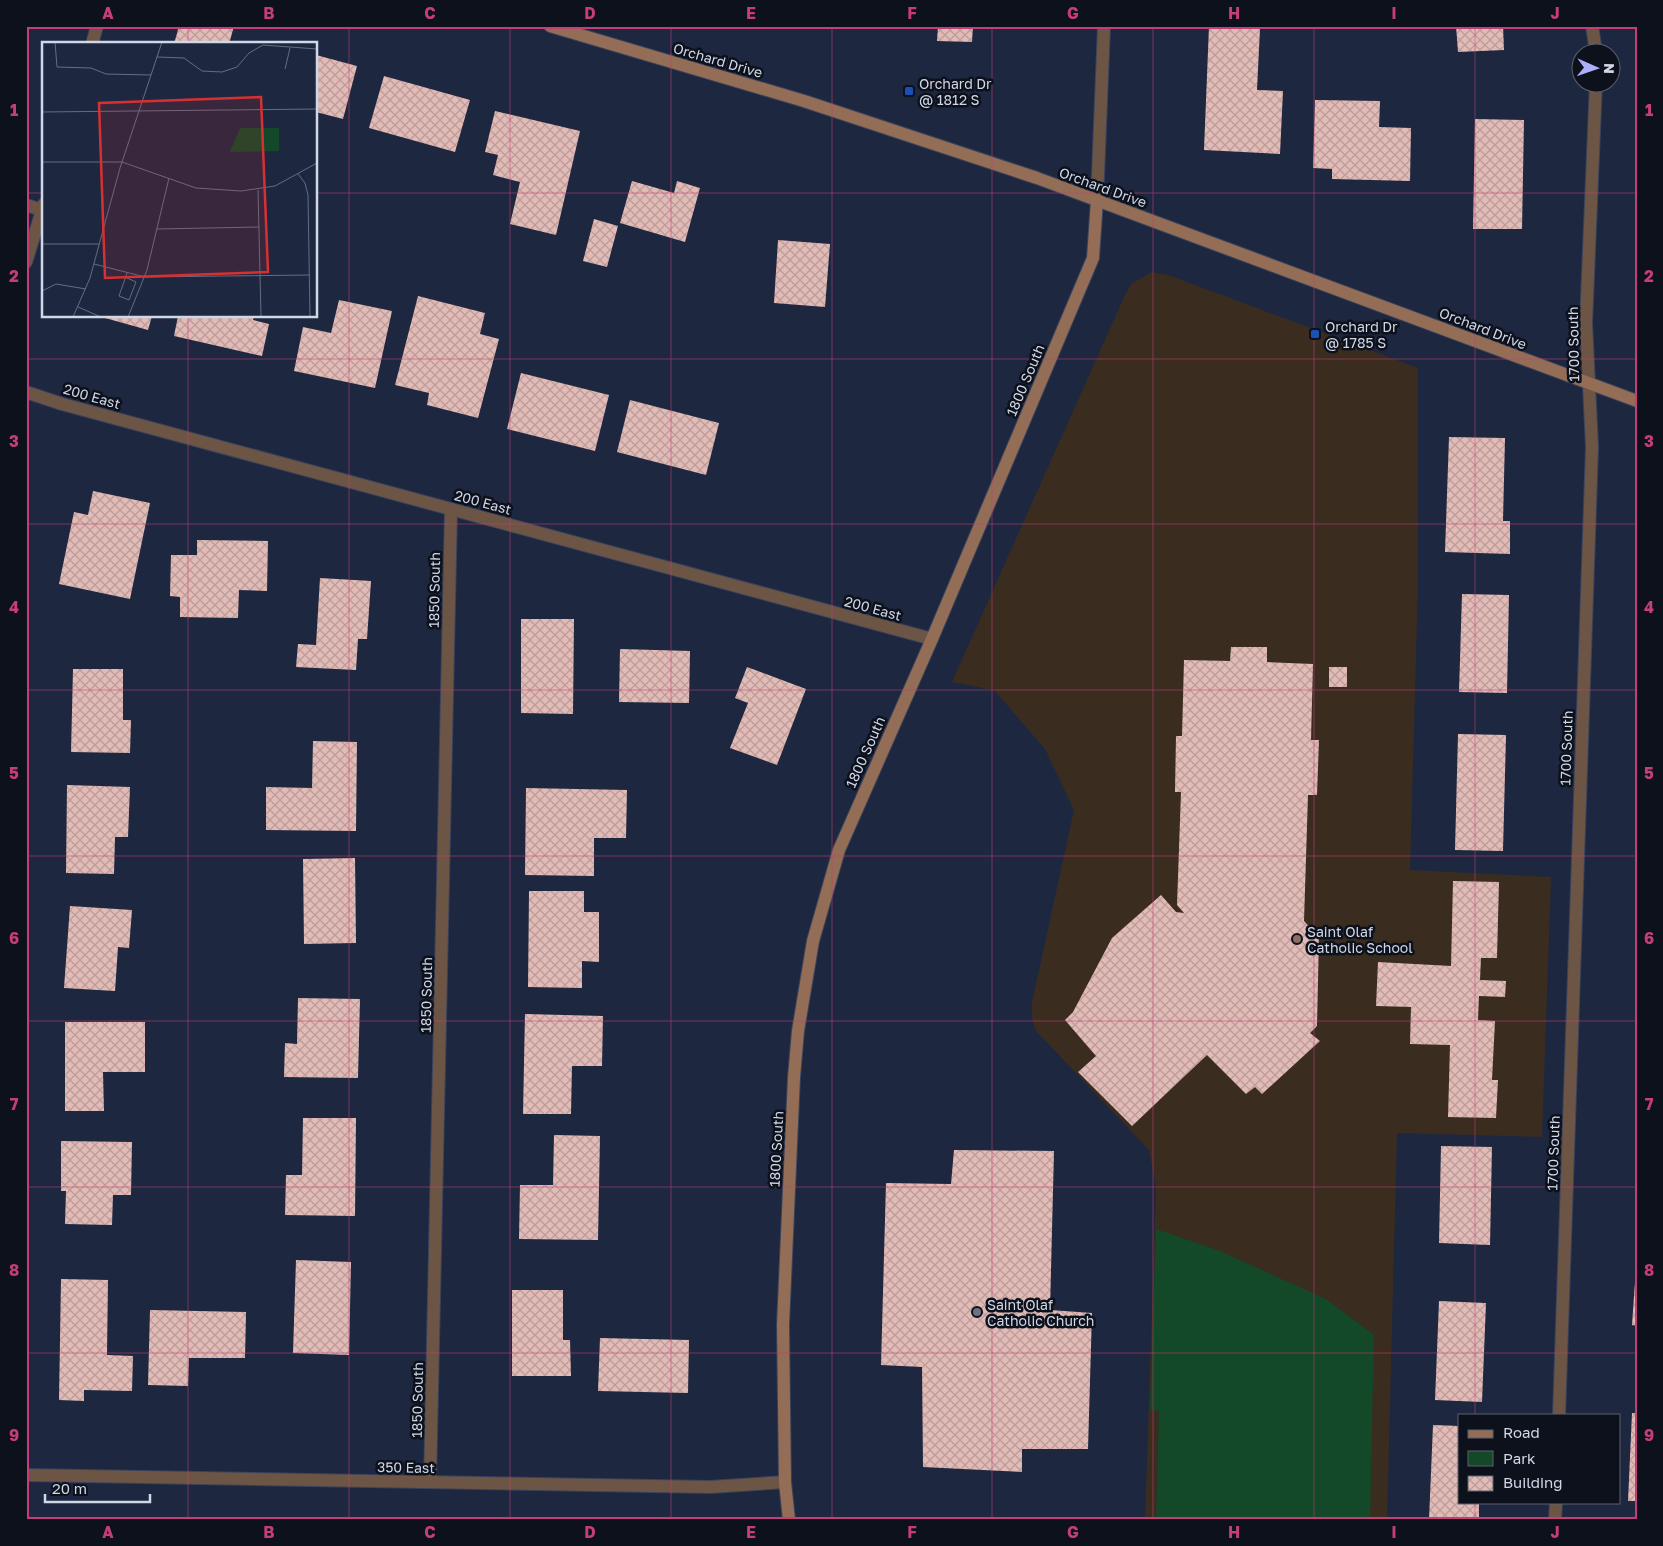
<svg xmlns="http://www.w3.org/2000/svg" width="1663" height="1546" font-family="'Golos Text',sans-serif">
	<defs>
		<pattern id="building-cross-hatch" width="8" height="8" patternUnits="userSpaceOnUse" patternTransform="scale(1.25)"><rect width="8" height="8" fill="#e3bbb6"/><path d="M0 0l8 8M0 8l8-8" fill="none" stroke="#ba9c9a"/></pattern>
	</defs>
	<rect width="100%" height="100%" fill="#1e2740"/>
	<path fill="#3a2d20" d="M1152 272 1168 275 1418 368V583L1410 870 1551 877 1542 1137 1397 1133 1387 1520H1145L1156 1188 1149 1150 1036 1031 1032 1018V1002L1074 810 1045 749 994 690 952 682 1125 295 1131 284Z"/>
	<path fill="#134828" d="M1156 1229 1220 1251 1326 1299 1374 1335 1370 1520H1156L1159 1411 1150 1410Z"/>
	<g fill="url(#building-cross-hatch)">
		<path d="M179 26H234L229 44H174Z"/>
		<path d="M938 26H973L972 42 937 41Z"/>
		<path d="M1209 26 1260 29 1257 90 1283 91 1280 154 1204 150Z"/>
		<path d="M1456 26H1503L1504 50 1458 52Z"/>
		<path d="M316 55 357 66 343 119 316 112Z"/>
		<path d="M384 76 470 100 455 152 369 128Z"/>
		<path d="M1315 100 1380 101 1379 127 1411 128 1410 181 1332 179V169L1313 168Z"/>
		<path d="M495 111 580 131 556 235 510 224 520 182 493 175 498 155 485 152Z"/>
		<path d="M1475 119 1524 120 1522 229H1473Z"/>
		<path d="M632 181 674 193 677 181 700 188 685 242 620 223Z"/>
		<path d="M594 219 618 226 607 267 583 261Z"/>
		<path d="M778 240 830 244 825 307 774 303Z"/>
		<path d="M418 296 485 313 480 334 499 339 478 418 427 405 429 393 395 385Z"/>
		<path d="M339 300 392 311 375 388 294 371 303 327 331 333Z"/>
		<path d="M106 316H152L148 330 105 318Z"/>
		<path d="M178 316H254L253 320 269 324 262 356 174 336Z"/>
		<path d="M521 373 609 395 595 451 507 429Z"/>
		<path d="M630 400 719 423 706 475 617 452Z"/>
		<path d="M1449 437 1505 438 1503 521H1510V554L1445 552Z"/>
		<path d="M93 491 150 503 130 599 59 584 74 512 88 515Z"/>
		<path d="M197 540 268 541 267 591 239 590 238 618 180 617V597L170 596 171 555H197Z"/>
		<path d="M320 578 371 581 367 639H358L356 670 296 667 298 644 316 645Z"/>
		<path d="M1462 594 1509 595 1507 693 1459 692Z"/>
		<path d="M521 619H574L573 714 521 713Z"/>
		<path d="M1231 647H1267V662L1313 664 1311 740H1319L1317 795H1308L1304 921 1319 937 1317 1026 1310 1033 1320 1041 1262 1094 1255 1087 1246 1094 1207 1055 1132 1126 1078 1072 1096 1056 1065 1020 1073 1012 1112 938 1161 895 1176 912 1184 913 1177 905 1181 792H1175L1176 736H1182L1184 660 1230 661Z"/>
		<path d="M620 649 690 651 689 703 619 702Z"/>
		<path d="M747 667 806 689 777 765 730 748 748 703 735 698Z"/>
		<rect x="1329" y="667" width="18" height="20"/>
		<path d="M73 669H123V720H131L130 753 71 752Z"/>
		<path d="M1458 734 1506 735 1503 851 1455 850Z"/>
		<path d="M313 741 357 742 356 831 266 830V787L312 788Z"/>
		<path d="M67 785 130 787 128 837H115L114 874 66 873Z"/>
		<path d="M526 788 627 790 626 838H594V876L525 875Z"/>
		<path d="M355 858 356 943 304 944 303 859Z"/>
		<path d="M1453 881 1499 882 1497 958H1481L1480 980 1506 981 1505 997 1479 996 1478 1020 1495 1021 1492 1080H1498L1496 1118 1448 1117 1450 1045 1410 1044 1411 1007 1376 1006 1378 962 1451 966Z"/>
		<path d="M529 891H584V912H599V962L582 961V988L528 987Z"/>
		<path d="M70 906 132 910 129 948 118 947 115 991 64 988Z"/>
		<path d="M298 998 360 999 358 1078 284 1077 285 1043 297 1044Z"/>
		<path d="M525 1014 603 1016 602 1066H572L571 1114H523Z"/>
		<path d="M65 1022H145V1072H103L104 1111H65Z"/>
		<path d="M303 1118H356L355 1216 285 1215 286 1175H302Z"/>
		<path d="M554 1135 600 1136 598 1240 519 1239 520 1185H553Z"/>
		<path d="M61 1141 132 1142 131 1195H113L112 1225 65 1224 66 1191H61Z"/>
		<path d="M1441 1146 1492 1147 1490 1245 1439 1243Z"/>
		<path d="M954 1150 1054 1151 1050 1310 1092 1313 1088 1449H1022V1472L923 1467 922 1367 881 1365 886 1183 951 1184Z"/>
		<path d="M296 1260 351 1262 349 1355 293 1353Z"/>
		<path d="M61 1279 108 1280 107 1355 133 1356 132 1391 84 1390V1401L59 1400Z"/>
		<path d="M1635 1282H1637V1326L1632 1325Z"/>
		<path d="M512 1290H563V1340H570L571 1376H512Z"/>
		<path d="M1439 1301 1486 1303 1482 1402 1435 1400Z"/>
		<path d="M150 1310 246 1312 245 1358H189L188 1386 148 1385Z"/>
		<path d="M600 1338 689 1340 688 1393 598 1391Z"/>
		<path d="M1632 1413H1637V1501H1628Z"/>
		<path d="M1433 1425 1459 1426V1502H1479V1520H1429Z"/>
	</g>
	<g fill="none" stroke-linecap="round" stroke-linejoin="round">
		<g stroke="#3a435b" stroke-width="14">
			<path id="service" d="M26 205 42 210"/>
		</g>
		<g stroke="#3a435b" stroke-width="14">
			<g id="minor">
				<path d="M1592 26 1596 52"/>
				<path d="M92 44 97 26"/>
				<path d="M26 262 44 204"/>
				<path d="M26 392 62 404 932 639"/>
				<path d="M1559 1415 1592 447 1586 323 1596 82"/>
				<path d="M26 1475 710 1487 785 1482"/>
				<path d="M430 1482 451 509"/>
				<path d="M1555 1520 1556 1502"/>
			</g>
		</g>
		<g stroke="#3a435b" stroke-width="14">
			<path id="tertiary" d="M1097 200 1104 26"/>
		</g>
		<g stroke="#3a435b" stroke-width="14">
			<g id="secondary">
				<path d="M550 26 804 101 1037 178 1637 401"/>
				<path d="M789 1520 785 1482 783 1325 794 1077 798 1031 813 941 839 850 932 639 1093 258 1097 200"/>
			</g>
		</g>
		<use href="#service" stroke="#6d5546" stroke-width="12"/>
		<use href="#minor" stroke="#6d5546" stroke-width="12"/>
		<use href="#tertiary" stroke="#6d5546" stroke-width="12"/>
		<use href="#secondary" stroke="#936d55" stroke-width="12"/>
	</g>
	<path fill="none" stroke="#c53e77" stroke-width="1" stroke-opacity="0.55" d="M188 26V44M349 26V1520M510 26V1520M671 26V1520M832 26V1520M992 26V1520M1153 26V1520M1314 26V1520M1475 26V1415M26 193H44M316 193H1637M188 316V1520M26 359H1637M26 524H1637M26 690H1637M26 856H1637M26 1021H1637M26 1187H1637M26 1353H1637M1475 1502V1520"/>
	<g fill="#1a4fb4" stroke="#0d111c" stroke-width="2">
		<rect x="904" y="86" width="10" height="10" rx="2.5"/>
		<rect x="1310" y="329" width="10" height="10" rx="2.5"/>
	</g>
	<circle fill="#8d6e63" stroke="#0d111c" stroke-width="2" cx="1297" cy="939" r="5"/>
	<circle fill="#6b7280" stroke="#0d111c" stroke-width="2" cx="977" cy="1312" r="5"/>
	<g text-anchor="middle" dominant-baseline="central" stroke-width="5" stroke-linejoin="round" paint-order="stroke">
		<g font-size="14" fill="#d0d7e7" stroke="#0d111c">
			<text transform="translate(718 60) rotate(16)">Orchard Drive</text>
			<text transform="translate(1103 187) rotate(20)">Orchard Drive</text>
			<text transform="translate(1483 328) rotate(21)">Orchard Drive</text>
			<text transform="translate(1573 344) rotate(-91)">1700 South</text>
			<text transform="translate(1025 380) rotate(-67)">1800 South</text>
			<text transform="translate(92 396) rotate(16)">200 East</text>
			<text transform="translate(483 502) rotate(15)">200 East</text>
			<text transform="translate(434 590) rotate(-89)">1850 South</text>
			<text transform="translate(873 608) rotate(15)">200 East</text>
			<text transform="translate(1566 748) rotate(-88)">1700 South</text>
			<text transform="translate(865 752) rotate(-66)">1800 South</text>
			<text transform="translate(426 995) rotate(-89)">1850 South</text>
			<text transform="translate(776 1149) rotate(-87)">1800 South</text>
			<text transform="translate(1553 1153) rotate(-88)">1700 South</text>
			<text transform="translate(417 1400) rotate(-89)">1850 South</text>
			<text transform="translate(406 1467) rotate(1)">350 East</text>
		</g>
		<g font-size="14" fill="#d0d7e7" stroke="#0d111c" text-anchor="start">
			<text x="919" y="83">Orchard Dr<tspan x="919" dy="16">@ 1812 S</tspan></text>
			<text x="1325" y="326">Orchard Dr<tspan x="1325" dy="16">@ 1785 S</tspan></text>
			<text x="1307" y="931">Saint Olaf<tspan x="1307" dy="16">Catholic School</tspan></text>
			<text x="987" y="1304">Saint Olaf<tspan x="987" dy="16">Catholic Church</tspan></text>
		</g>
	</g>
	<g transform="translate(42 42)">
		<rect width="275" height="275" fill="#1e2740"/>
		<path d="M198 86H237V109L188 110Z" fill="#134828"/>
		<path fill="none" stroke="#656d83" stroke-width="1" d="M13 0 15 25 49 26 64 32 109 33M115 15 142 16 160 29 180 30 195 25 207 11 221 3 275 7M243 27 248 6M0 70 275 67M0 120H80M80 120 154 146 199 149 233 144 275 121M256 132 263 141 266 153 268 275M216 148 219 275M115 187 217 185M0 202H57M52 222 103 235 267 233M83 235 94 240 87 258 77 254 85 231M0 249 14 242 44 247M36 265 59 275M31 275 48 236 78 126 120 0M86 275 105 228 127 136"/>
		<path fill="#d63132" fill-opacity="0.15" stroke="#d63132" stroke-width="2.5" d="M219 55 226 230 63 236 57 61Z"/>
		<rect width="275" height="275" fill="none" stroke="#d0d7e7" stroke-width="2.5"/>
	</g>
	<rect width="1663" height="1546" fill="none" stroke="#0d111c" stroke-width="55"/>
	<rect x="1458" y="1414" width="162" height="90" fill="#0d111c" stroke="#5b606d"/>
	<rect x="1468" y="1430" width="25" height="8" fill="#936d55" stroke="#5b606d"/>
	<text x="1503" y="1438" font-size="15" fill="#d0d7e7">Road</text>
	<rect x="1468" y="1451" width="25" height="15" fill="#134828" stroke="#5b606d"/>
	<text x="1503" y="1464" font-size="15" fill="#d0d7e7">Park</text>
	<rect x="1468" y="1476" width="25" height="15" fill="url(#building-cross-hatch)" stroke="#5b606d"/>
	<text x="1503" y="1488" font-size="15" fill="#d0d7e7">Building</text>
	<g transform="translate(1596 68) rotate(92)"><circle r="24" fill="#0d111c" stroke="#5b606d"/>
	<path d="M0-4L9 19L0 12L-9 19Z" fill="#afaefa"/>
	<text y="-8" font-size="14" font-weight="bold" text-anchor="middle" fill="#d0d7e7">N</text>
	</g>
	<path d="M45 1494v8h105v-8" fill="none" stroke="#d0d7e7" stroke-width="2.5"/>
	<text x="52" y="1494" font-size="15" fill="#d0d7e7" stroke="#0d111c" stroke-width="4" paint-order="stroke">20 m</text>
	<rect x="28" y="28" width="1608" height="1490" fill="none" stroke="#c53e77" stroke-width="2"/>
	<g font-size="16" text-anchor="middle" font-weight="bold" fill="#c53e77">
		<text x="108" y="19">A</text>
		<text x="269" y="19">B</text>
		<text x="430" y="19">C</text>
		<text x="590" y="19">D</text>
		<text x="751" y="19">E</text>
		<text x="912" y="19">F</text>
		<text x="1073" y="19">G</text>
		<text x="1234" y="19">H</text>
		<text x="1394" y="19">I</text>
		<text x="1555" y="19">J</text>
		<text x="14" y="116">1</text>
		<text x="1649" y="116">1</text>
		<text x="14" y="282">2</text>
		<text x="1649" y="282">2</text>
		<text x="14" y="447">3</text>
		<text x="1649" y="447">3</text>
		<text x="14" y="613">4</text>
		<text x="1649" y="613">4</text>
		<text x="14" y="779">5</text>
		<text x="1649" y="779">5</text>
		<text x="14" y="944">6</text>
		<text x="1649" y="944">6</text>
		<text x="14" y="1110">7</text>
		<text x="1649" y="1110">7</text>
		<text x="14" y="1276">8</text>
		<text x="1649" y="1276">8</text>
		<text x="14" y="1441">9</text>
		<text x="1649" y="1441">9</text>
		<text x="108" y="1538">A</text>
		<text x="269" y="1538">B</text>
		<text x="430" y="1538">C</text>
		<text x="590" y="1538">D</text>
		<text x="751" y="1538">E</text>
		<text x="912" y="1538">F</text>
		<text x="1073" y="1538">G</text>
		<text x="1234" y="1538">H</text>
		<text x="1394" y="1538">I</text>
		<text x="1555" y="1538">J</text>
	</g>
</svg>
